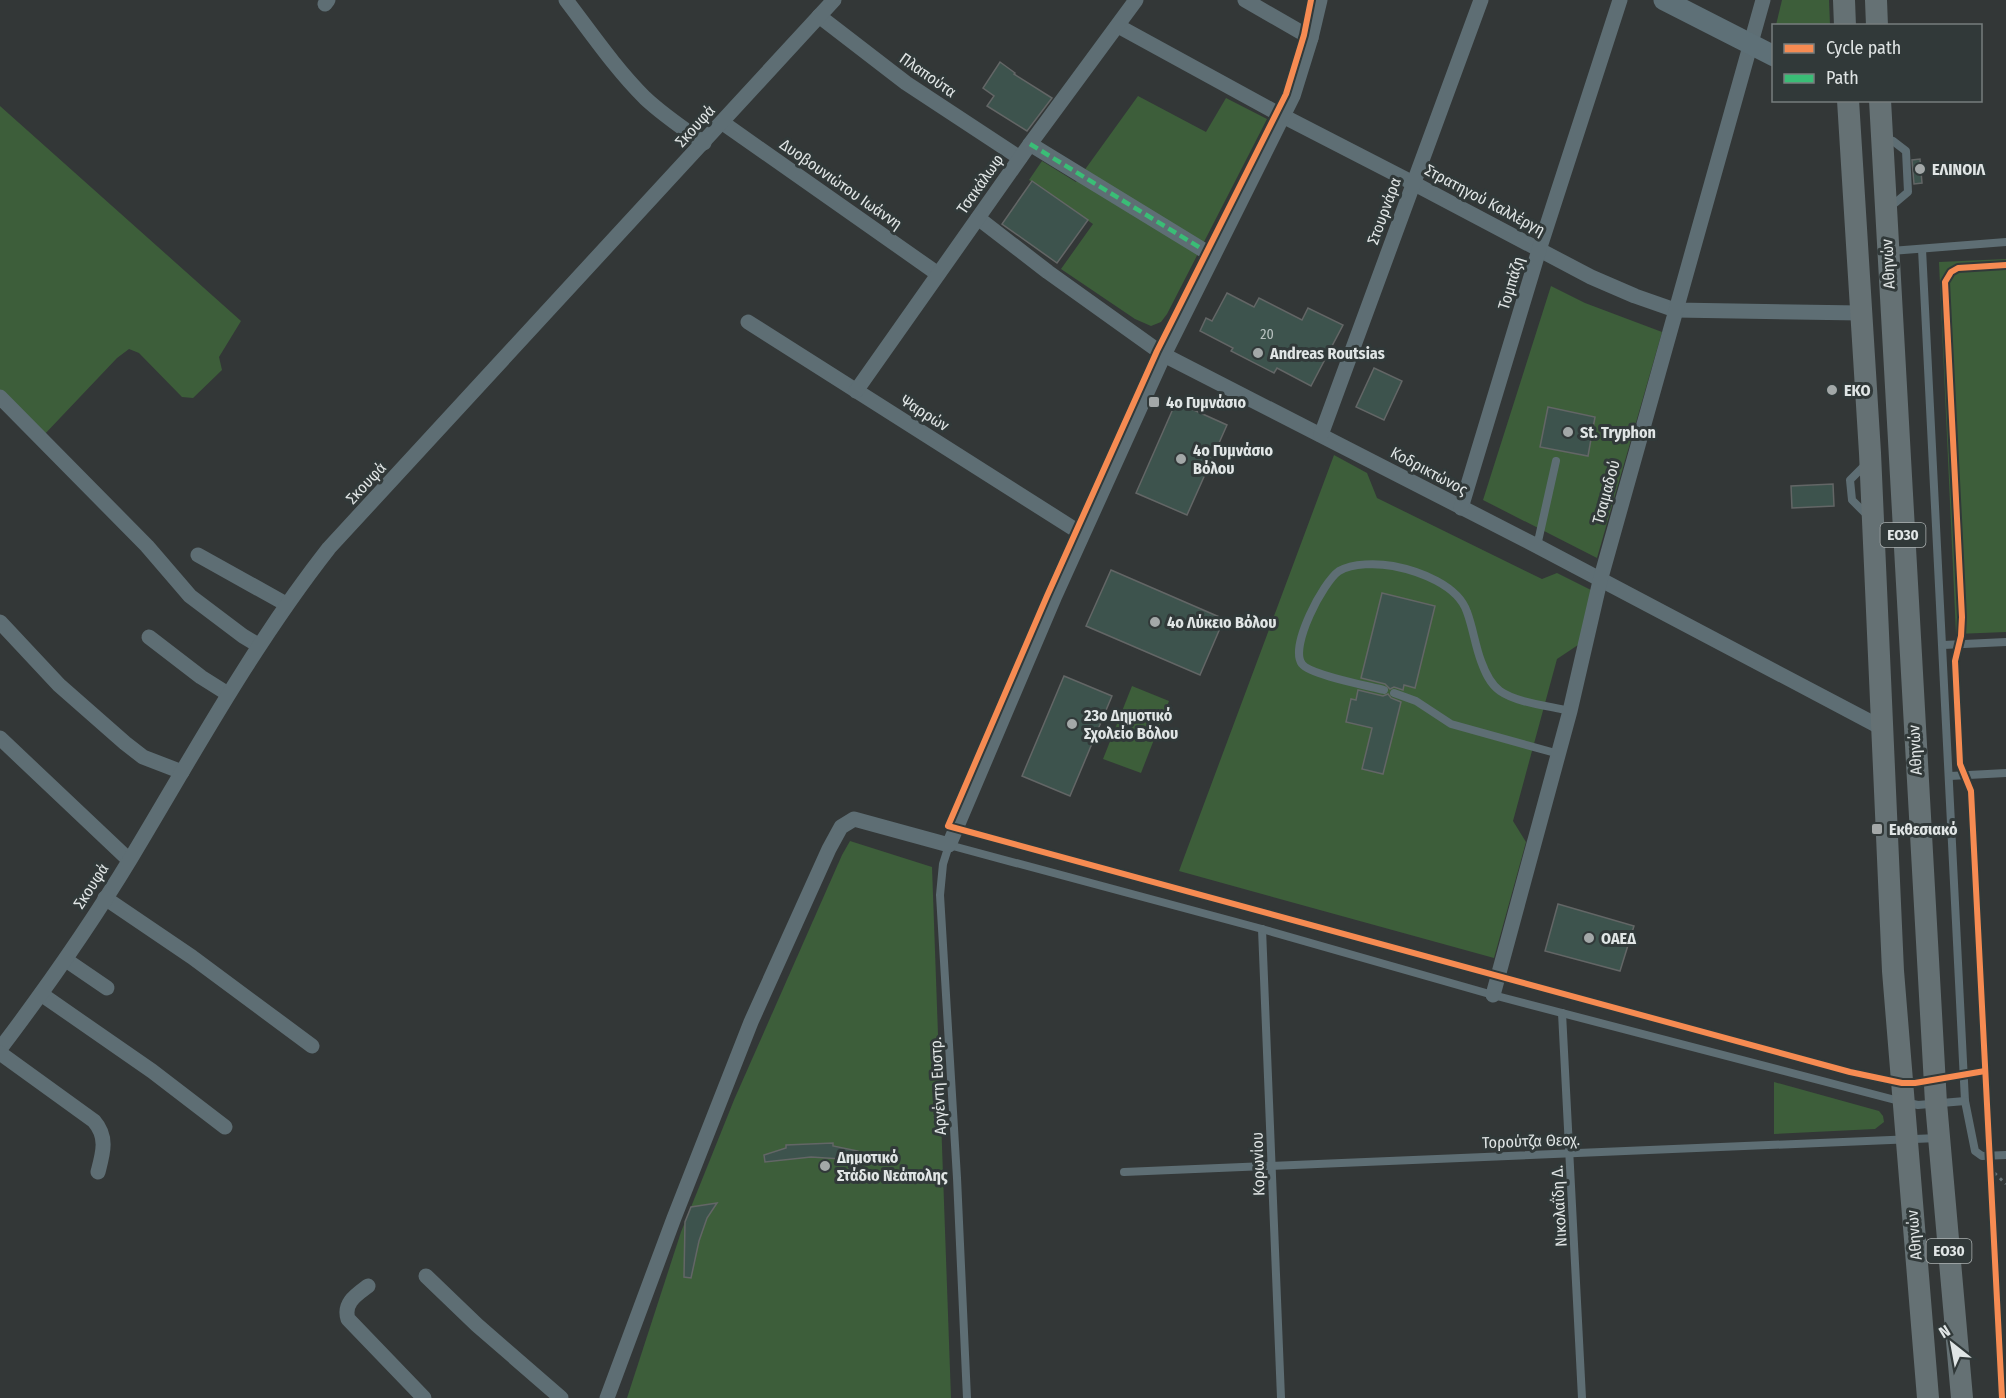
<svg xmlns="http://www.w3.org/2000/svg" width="2006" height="1398" font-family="'Fira Sans Condensed',sans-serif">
	<rect width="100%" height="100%" fill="#333737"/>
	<g fill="#3d5e3a">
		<path d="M1782 0H1829L1830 25H1776Z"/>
		<path d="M1138 96 1206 132 1226 98 1267 119 1167 314 1161 322 1151 326 1135 319 1061 269 1093 224 1029 180 1042 161 1076 182Z"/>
		<path d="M0 106 241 321 219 357 222 370 193 398 182 397 139 353 129 349 117 358 42 437 0 393Z"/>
		<path d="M2006 259V632L1956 634 1939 262Z"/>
		<path d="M1551 286 1585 303 1662 332 1597 558 1483 500Z"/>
		<path d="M1334 455 1367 473 1377 498 1542 579 1557 573 1595 592 1581 643 1557 659 1513 821 1526 842 1494 958 1179 871Z"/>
		<path d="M1132 686 1169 701 1141 773 1103 759Z"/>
		<path d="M850 841 932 867 951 1398H627L681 1232 734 1100 842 855Z"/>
		<path d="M1774 1082 1879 1111 1883 1116 1884 1122 1875 1129 1774 1134Z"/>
	</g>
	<g fill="#3d534d" stroke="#636666" stroke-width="1.5">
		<path d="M1000 62 1015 73 1014 74 1052 98 1027 131 987 106 994 96 983 88Z"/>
		<path d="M1920 159 1922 183 1914 184 1912 160Z"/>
		<path d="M1032 181 1088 220 1057 263 1002 224Z"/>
		<path d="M1227 293 1254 307 1259 298 1302 320 1308 308 1343 325 1311 386 1277 368 1274 373 1231 351 1233 348 1200 331 1206 318 1212 321Z"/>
		<path d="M1374 368 1402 381 1384 420 1356 407Z"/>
		<path d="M1176 402 1227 425 1187 515 1136 493Z"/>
		<path d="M1548 407 1595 417 1588 456 1540 447Z"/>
		<path d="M1833 484 1834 506 1792 508 1791 486Z"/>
		<path d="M1111 570 1224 619 1200 675 1086 626Z"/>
		<path d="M1382 593 1435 606 1415 688 1404 685 1403 690 1394 687 1390 689 1385 684 1361 678Z"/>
		<path d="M1064 676 1112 696 1070 796 1022 776Z"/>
		<path d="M1358 690 1383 696 1388 694 1391 698 1401 702 1383 774 1362 769 1372 728 1346 722 1351 699 1356 700Z"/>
		<path d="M1558 904 1634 926 1620 971 1545 951Z"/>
		<path d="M833 1143V1146L858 1151 857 1160 811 1157 765 1162 764 1155 786 1148V1145Z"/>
		<path d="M717 1203 707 1218 699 1241 691 1278 684 1277 685 1222 691 1207Z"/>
	</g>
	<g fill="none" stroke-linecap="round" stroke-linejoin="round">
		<path stroke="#687376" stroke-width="3" stroke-dasharray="3 4.5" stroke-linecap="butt" d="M1989 1168 2006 1184"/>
		<g stroke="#5e6e74" stroke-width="8">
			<path d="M1893 141 1906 151 1908 192 1895 203"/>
			<path d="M1922 249 1965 1101 1975 1151 1982 1156 2006 1155"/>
			<path d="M1891 251 2006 242"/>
			<path d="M1865 465 1850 480 1852 500 1867 515"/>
			<path d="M1537 546 1556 461"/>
			<path d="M1943 645 2006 642"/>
			<path d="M1384 690C1369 686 1310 675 1302 664 1289 647 1323 582 1339 571 1353 563 1377 563 1393 566 1419 571 1458 585 1467 612 1473 628 1475 645 1481 661 1485 672 1490 684 1500 691 1517 703 1550 706 1570 711"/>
			<path d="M1394 693 1416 701 1451 724 1559 754"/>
			<path d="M1950 776 2006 773"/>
			<path d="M1262 929 1281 1398"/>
			<path d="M1562 1013 1582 1398"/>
			<path d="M1124 1172 1938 1138"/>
			<path d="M967 1398 957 1178 940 895 943 864 949 845 1262 929 1493 995 1903 1102 1918 1105 1965 1101"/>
		</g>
		<g stroke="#5e6e74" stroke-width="15">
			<path d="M566 0C592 34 615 68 645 98 663 115 684 129 704 143"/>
			<path d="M1245 0 1311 38"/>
			<path d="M325 4 328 0"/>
			<path d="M819 16 906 83 1020 158"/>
			<path d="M1118 26 1277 113 1413 183 1591 277 1635 296 1675 310 1861 313"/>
			<path d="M723 123 938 274"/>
			<path d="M1030 144 1213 256"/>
			<path d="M978 218 1048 272 1164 355 1537 546 1882 728"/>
			<path d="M748 322 1082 534"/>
			<path d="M856 391 1030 144 1136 0"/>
			<path d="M0 397 147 546 190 596 243 636 258 645"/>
			<path d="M1321 435 1481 0"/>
			<path d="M1461 508 1539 250 1620 0"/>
			<path d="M198 555 286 604"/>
			<path d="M0 622 59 685 125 743 143 757 182 772"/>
			<path d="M149 637 201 677 228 694"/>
			<path d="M0 738 129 860"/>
			<path d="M105 898 192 957 312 1046"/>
			<path d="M66 960 107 988"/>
			<path d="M41 994 152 1071 225 1127"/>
			<path d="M1493 995 1570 711 1600 581 1763 0"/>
			<path d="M0 1049C47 987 91 924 131 858 194 753 253 645 329 548L834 0"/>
			<path d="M0 1053 94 1121C108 1137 103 1153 98 1172"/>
			<path d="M426 1276 477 1325 561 1398"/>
			<path d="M368 1286C356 1295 343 1303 348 1319L424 1398"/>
			<path d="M607 1398 674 1218 751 1022 829 849 841 827 854 819 949 845 1054 598 1164 355 1293 96 1311 38 1320 0"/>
		</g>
		<path stroke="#5e7077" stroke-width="21" d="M1664 0 1774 56"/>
		<g stroke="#657174" stroke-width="22">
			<path d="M1844 0 1845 26"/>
			<path d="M1876 0 1877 26"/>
			<path d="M1848 100 1870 453 1893 971 1928 1398"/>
			<path d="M1880 100 1936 1103 1962 1398"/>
		</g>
		<path stroke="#3abd76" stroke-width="4.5" stroke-dasharray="9 4.5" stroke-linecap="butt" d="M1030 144 1212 255"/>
		<g stroke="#313939" stroke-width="10">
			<g id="cycleway">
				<path d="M1311 0 1304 35 1286 94 1157 351 1047 596 948 826 1850 1072 1902 1083H1915L1985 1071"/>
				<path d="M2002 1398 1971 791 1960 764 1955 661 1961 636 1962 617 1945 282 1951 272 1958 268 2006 265"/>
			</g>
		</g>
		<use href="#cycleway" stroke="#f68b52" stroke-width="6"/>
	</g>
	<g fill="#a3a8a8" stroke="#313939" stroke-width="2">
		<circle cx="1920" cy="169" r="6"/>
		<circle cx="1258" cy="353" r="6"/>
		<circle cx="1832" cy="390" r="6"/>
		<rect x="1148" y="396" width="12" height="12" rx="3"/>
		<circle cx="1568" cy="432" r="6"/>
		<circle cx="1181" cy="459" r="6"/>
		<circle cx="1155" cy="622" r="6"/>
		<circle cx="1072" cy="724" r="6"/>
		<rect x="1871" y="823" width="12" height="12" rx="3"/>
		<circle cx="1589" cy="938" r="6"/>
		<circle cx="825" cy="1166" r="6"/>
	</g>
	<g text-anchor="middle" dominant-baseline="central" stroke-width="6" stroke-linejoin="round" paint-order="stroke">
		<g font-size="14" fill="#b7c0bf">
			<text x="1267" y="334">20</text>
		</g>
		<g fill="#313939" stroke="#acb1b1" stroke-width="1.5">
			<rect x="1880.5" y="523" width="45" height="24" rx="4.5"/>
			<rect x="1926.5" y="1239" width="45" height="24" rx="4.5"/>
		</g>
		<g font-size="15" font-weight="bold" fill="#e0e5e5">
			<text x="1903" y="535">ΕΟ30</text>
			<text x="1949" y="1251">ΕΟ30</text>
		</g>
		<g font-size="16" fill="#e0e5e5" stroke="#313939">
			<text transform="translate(928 75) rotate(35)">Πλαπούτα</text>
			<text transform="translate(695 126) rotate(-48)">Σκουφά</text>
			<text transform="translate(841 184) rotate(35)">Δυοβουνιώτου Ιωάννη</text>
			<text transform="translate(980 184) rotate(-55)">Τσακάλωφ</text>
			<text transform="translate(1485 200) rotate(28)">Στρατηγού Καλλέργη</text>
			<text transform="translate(1384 211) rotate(-70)">Στουρνάρα</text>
			<text transform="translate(1888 264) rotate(-93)">Αθηνών</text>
			<text transform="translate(1511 283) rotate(-73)">Τομπάζη</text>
			<text transform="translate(925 413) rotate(32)">Ψαρρών</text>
			<text transform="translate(1429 471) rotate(28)">Κοδρικτώνος</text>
			<text transform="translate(366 483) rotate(-47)">Σκουφά</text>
			<text transform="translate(1606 492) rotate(-75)">Τσαμαδού</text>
			<text transform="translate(1915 750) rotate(-93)">Αθηνών</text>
			<text transform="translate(91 886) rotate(-57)">Σκουφά</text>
			<text transform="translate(938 1086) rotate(-93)">Αργέντη Ευστρ.</text>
			<text transform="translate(1531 1141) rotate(-2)">Τορούτζα Θεοχ.</text>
			<text transform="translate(1258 1164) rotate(-92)">Κορωνίου</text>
			<text transform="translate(1559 1206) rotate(-93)">Νικολαΐδη Δ.</text>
			<text transform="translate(1914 1235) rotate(-95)">Αθηνών</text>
		</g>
		<g font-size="16" font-weight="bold" fill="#e0e5e5" stroke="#313939" text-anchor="start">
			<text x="1932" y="169">ΕΛΙΝΟΙΛ</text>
			<text x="1270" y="353">Andreas Routsias</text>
			<text x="1844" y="390">EKO</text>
			<text x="1166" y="402">4ο Γυμνάσιο</text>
			<text x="1580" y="432">St. Tryphon</text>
			<text x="1193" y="450">4ο Γυμνάσιο<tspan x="1193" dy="18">Βόλου</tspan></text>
			<text x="1167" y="622">4ο Λύκειο Βόλου</text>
			<text x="1084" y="715">23ο Δημοτικό<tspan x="1084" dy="18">Σχολείο Βόλου</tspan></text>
			<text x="1889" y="829">Εκθεσιακό</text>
			<text x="1601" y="938">ΟΑΕΔ</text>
			<text x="837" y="1157">Δημοτικό<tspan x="837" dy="18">Στάδιο Νεάπολης</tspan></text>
		</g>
	</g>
	<rect x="1772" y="24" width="210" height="78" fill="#313939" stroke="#777e7e" stroke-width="1.5"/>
	<rect x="1784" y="44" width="30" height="9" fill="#f68b52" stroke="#777e7e" stroke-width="1.5"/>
	<text x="1826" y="54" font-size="18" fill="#e0e5e5">Cycle path</text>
	<rect x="1784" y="74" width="30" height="9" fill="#3abd76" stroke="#777e7e" stroke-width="1.5"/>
	<text x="1826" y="84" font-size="18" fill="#e0e5e5">Path</text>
	<g transform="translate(1952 1344) rotate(329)" stroke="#313939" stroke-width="4.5" paint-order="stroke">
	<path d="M0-4.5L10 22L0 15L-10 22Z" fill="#e0e5e5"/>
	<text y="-9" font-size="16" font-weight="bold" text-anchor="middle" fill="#e0e5e5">N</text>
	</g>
</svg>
